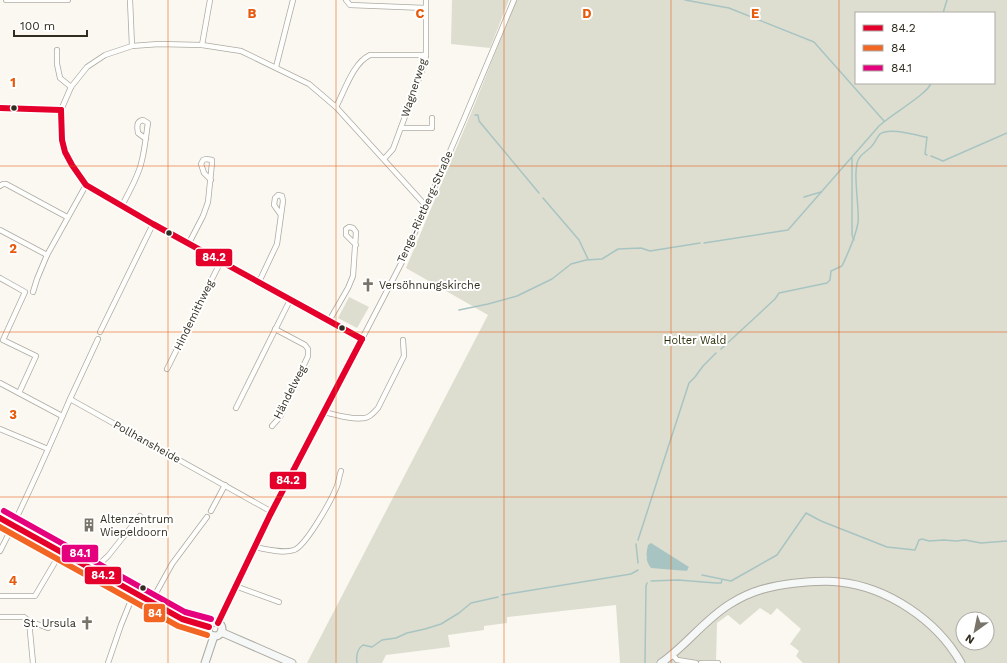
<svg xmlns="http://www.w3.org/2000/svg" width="1007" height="663" font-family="'Work Sans',sans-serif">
	<rect width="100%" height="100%" fill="#fbf8f1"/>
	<g fill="#ddded0" fill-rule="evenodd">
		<path d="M452 0H509L490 48 451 44Z"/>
		<path d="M516 0H1007V663H803L796 656 799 651 790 644 801 629 777 608 771 615 760 608 740 625 728 615 717 623 716 663H620L616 605 507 617V623L484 626V630L448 635 450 647 386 655 382 663H307L488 315 406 268 474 106ZM856 13H994V83H856ZM646 556 689 567 687 571 649 565ZM963 619H987V643H963Z"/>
		<path d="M349 297 369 307 357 328 338 318Z"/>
	</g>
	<path fill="#a8c4c2" d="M651 543 689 567 687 571 651 568C645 561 646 554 648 545Z"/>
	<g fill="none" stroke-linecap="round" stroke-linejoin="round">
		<g stroke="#a8c4c2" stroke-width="1.5">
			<path d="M685 0 729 8 814 42 884 121"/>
			<path d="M943 13 947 0"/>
			<path d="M475 115H478L479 121 539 193"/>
			<path d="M931 156 943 161 1007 133"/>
			<path d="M852 158V235L854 240"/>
			<path d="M804 197 821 192"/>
			<path d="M543 198 579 240 588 259"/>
			<path d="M704 243 788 230 879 126C889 116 929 93 931 83"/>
			<path d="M459 310 488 304 517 296 552 279 571 264 586 260 602 259 618 249 641 248 650 251 700 243"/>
			<path d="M721 349 775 299 779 293 827 283 830 280 831 271 842 266C848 253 855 239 858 223 860 209 851 166 860 157 863 153 868 150 871 147 875 143 877 137 880 134 889 127 915 135 925 137H927L925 154 927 155"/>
			<path d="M638 540 689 383 695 377 703 366 716 353"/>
			<path d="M636 544 638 563"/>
			<path d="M702 575 731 581 777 555 806 513 821 521 887 547 915 550 919 540 922 539 929 541 944 540 956 541 965 540 981 543 1007 541"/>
			<path d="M651 581 678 580 716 583H721L722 580"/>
			<path d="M502 595 631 574 638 570"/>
			<path d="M357 663C356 656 357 649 363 645L372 647 382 640 396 638 407 633 425 629 441 624 459 613 471 603 498 597"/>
			<path d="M645 663 646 586 647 583"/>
		</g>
		<g stroke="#adaaa1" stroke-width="6">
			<g id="street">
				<path d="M6 0H68"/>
				<path d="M130 0 132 46"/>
				<path d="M346 0 350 5 426 8"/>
				<path d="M202 45 210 0"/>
				<path d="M57 50V64L60 78 71 87"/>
				<path d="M276 67 293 0"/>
				<path d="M336 107C345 90 353 63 370 55H426"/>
				<path d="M0 108 61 110"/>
				<path d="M401 128H432V118"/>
				<path d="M384 159 393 149 424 65 426 55V0"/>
				<path d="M0 186 3 184H6L67 217"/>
				<path d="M122 206C129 191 139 176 142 160 145 148 146 135 148 123L143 120C136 121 137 128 138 133L146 139"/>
				<path d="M0 230 47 255"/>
				<path d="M189 243 203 216 208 202 212 163V160L206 159 203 160 201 164 204 173 211 180"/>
				<path d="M0 278 25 292 3 340 36 356 19 393"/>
				<path d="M259 282 277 244 283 201 282 196 278 195 275 198 274 205 281 215"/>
				<path d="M33 292 37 279 47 255 86 185"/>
				<path d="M329 321 348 288 353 276 356 232 353 228 349 227 346 229V235L356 245"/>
				<path d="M100 332 153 224"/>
				<path d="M362 339 153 224 86 185 72 165 65 152 62 140 61 110 71 87 87 67 105 55 132 46 159 44 202 45 241 51 309 84 336 107 426 206"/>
				<path d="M167 369 221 261"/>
				<path d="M0 383 62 416"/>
				<path d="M70 399 98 339"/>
				<path d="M236 408 290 300"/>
				<path d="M324 412C337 415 352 420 365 418 371 417 374 412 378 408L404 356 403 340"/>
				<path d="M272 426 280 417 308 356V349L305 345 275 329"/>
				<path d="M0 429 48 449"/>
				<path d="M211 511 225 485"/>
				<path d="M254 547C266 549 283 554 294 550 306 546 332 499 337 486 339 481 339 476 341 471"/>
				<path d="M0 551C26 501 48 450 70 399L272 512"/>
				<path d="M93 570 108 556 140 516"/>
				<path d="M235 586 279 602"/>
				<path d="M0 596H35L61 552"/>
				<path d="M151 602 172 564 207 517"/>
				<path d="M0 617H24L29 621 33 663"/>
				<path d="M29 621 48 628"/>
				<path d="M218 623 235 586 262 531 403 260 464 119 514 0"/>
				<path d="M672 654 677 660 696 663"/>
				<path d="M108 663 121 625 134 593"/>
				<path d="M701 663H718"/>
			</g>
		</g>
		<g stroke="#adaaa1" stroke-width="9">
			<g id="secondary">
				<path d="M0 518 182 619 209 627"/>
				<circle cx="215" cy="629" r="7"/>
				<path d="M221 632 292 663"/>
				<path d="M205 663 214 636"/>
				<path d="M661 663C686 646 704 620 730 604 752 590 771 586 796 583 810 582 825 580 839 582 887 587 937 620 961 663"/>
			</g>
		</g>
		<use href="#street" stroke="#fefefd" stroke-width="4.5"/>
		<use href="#secondary" stroke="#f5f8f7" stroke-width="7"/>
		<g stroke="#fff" stroke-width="9">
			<g id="bus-1">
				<path d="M0 108 61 110"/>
				<path d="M61 110 62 140 65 152 72 165 86 185 153 224 362 339"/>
				<path d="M0 518 182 619 209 627"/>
				<path d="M218 623 270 515 362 339"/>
			</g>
		</g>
		<g stroke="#fff" stroke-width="9">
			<path id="bus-2" d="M0 527 178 626 207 635"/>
		</g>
		<g stroke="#fff" stroke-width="9">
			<path id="bus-3" d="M4 511 185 612 211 619"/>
		</g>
		<use href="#bus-1" stroke="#e4002b" stroke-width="6"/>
		<use href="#bus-2" stroke="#f26522" stroke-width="6"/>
		<use href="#bus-3" stroke="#e5007d" stroke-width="6"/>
	</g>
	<path fill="none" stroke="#e8590c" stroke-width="1" stroke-opacity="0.55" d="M168 0V663M336 0V663M504 0V663M671 0V663M839 0V663M0 166H1007M0 332H1007M0 497H1007"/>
	<defs>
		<g id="church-bare" transform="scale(1.08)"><path d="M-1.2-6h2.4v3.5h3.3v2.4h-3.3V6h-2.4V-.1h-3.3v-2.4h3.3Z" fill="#787469" stroke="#fff" stroke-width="2.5" paint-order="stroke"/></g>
		<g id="building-bare" transform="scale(1.08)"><path d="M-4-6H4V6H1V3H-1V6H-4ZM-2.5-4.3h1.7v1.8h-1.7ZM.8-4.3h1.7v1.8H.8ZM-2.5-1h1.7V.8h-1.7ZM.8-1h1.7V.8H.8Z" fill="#787469" stroke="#fff" stroke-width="2.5" paint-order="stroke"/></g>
	</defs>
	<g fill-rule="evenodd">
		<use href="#church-bare" x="368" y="285"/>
		<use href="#building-bare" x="89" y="525"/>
		<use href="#church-bare" x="87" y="623"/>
	</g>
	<g fill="#312d20" stroke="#fff" stroke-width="1.5">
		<circle cx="14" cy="108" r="3.5"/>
		<circle cx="169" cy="233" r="3.5"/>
		<circle cx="342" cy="328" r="3.5"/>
		<circle cx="143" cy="588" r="3.5"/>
	</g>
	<g text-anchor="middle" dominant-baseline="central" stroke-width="4" stroke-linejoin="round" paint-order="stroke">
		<g font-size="11" fill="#312d20" stroke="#fff">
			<text transform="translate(414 88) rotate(-72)">Wagnerweg</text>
			<text transform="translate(425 207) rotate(-66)">Tenge-Rietberg-Straße</text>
			<text transform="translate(194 315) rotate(-64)">Hindemithweg</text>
			<text transform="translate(290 392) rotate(-63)">Händelweg</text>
			<text transform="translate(147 442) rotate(29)">Pollhansheide</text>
		</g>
		<g font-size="11" fill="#312d20" stroke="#fff" text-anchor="start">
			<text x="379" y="285">Versöhnungskirche</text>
			<text x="100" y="519">Altenzentrum<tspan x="100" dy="13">Wiepeldoorn</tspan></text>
			<text x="76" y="623" text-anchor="end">St. Ursula</text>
		</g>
		<g font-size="11" fill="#293009" stroke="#fff">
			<text x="695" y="340">Holter Wald</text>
		</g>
	</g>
	<g font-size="13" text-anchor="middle" font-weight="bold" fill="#e8590c" stroke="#fff" stroke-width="4" stroke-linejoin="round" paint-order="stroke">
		<text x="252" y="18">B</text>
		<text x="420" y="18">C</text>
		<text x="587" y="18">D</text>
		<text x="755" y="18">E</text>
		<text x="13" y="87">1</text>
		<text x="13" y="253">2</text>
		<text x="13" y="419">3</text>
		<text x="13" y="585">4</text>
	</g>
	<g stroke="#fff" stroke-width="1.5">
		<rect x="195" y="248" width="38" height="19" rx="4" fill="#e4002b"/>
		<rect x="269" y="471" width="38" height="19" rx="4" fill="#e4002b"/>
		<rect x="61" y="544" width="38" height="19" rx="4" fill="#e5007d"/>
		<rect x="84" y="566" width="38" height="19" rx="4" fill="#e4002b"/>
		<rect x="143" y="603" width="23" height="20" rx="4" fill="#f26522"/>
	</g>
	<g font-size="11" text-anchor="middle" font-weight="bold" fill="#fff">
		<text x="214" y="261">84.2</text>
		<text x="288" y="484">84.2</text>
		<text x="80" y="557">84.1</text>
		<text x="103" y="579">84.2</text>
		<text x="155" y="617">84</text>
	</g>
	<rect x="855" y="12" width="140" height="72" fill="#ffffff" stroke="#adaba6"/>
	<rect x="863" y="25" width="20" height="6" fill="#e4002b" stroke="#adaba6"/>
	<text x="891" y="32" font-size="12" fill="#312d20">84.2</text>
	<rect x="863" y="45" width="20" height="6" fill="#f26522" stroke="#adaba6"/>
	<text x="891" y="52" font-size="12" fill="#312d20">84</text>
	<rect x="863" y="65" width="20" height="6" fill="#e5007d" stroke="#adaba6"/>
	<text x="891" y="72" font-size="12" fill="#312d20">84.1</text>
	<g transform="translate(975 631) rotate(213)"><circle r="19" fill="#ffffff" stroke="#adaba6"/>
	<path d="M0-3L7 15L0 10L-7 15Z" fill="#787469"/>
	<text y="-6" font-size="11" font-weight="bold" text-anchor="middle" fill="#312d20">N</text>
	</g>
	<path d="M14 30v6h73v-6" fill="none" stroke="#312d20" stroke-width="2"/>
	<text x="20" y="30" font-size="12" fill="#312d20" stroke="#ffffff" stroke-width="3" paint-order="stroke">100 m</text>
</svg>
